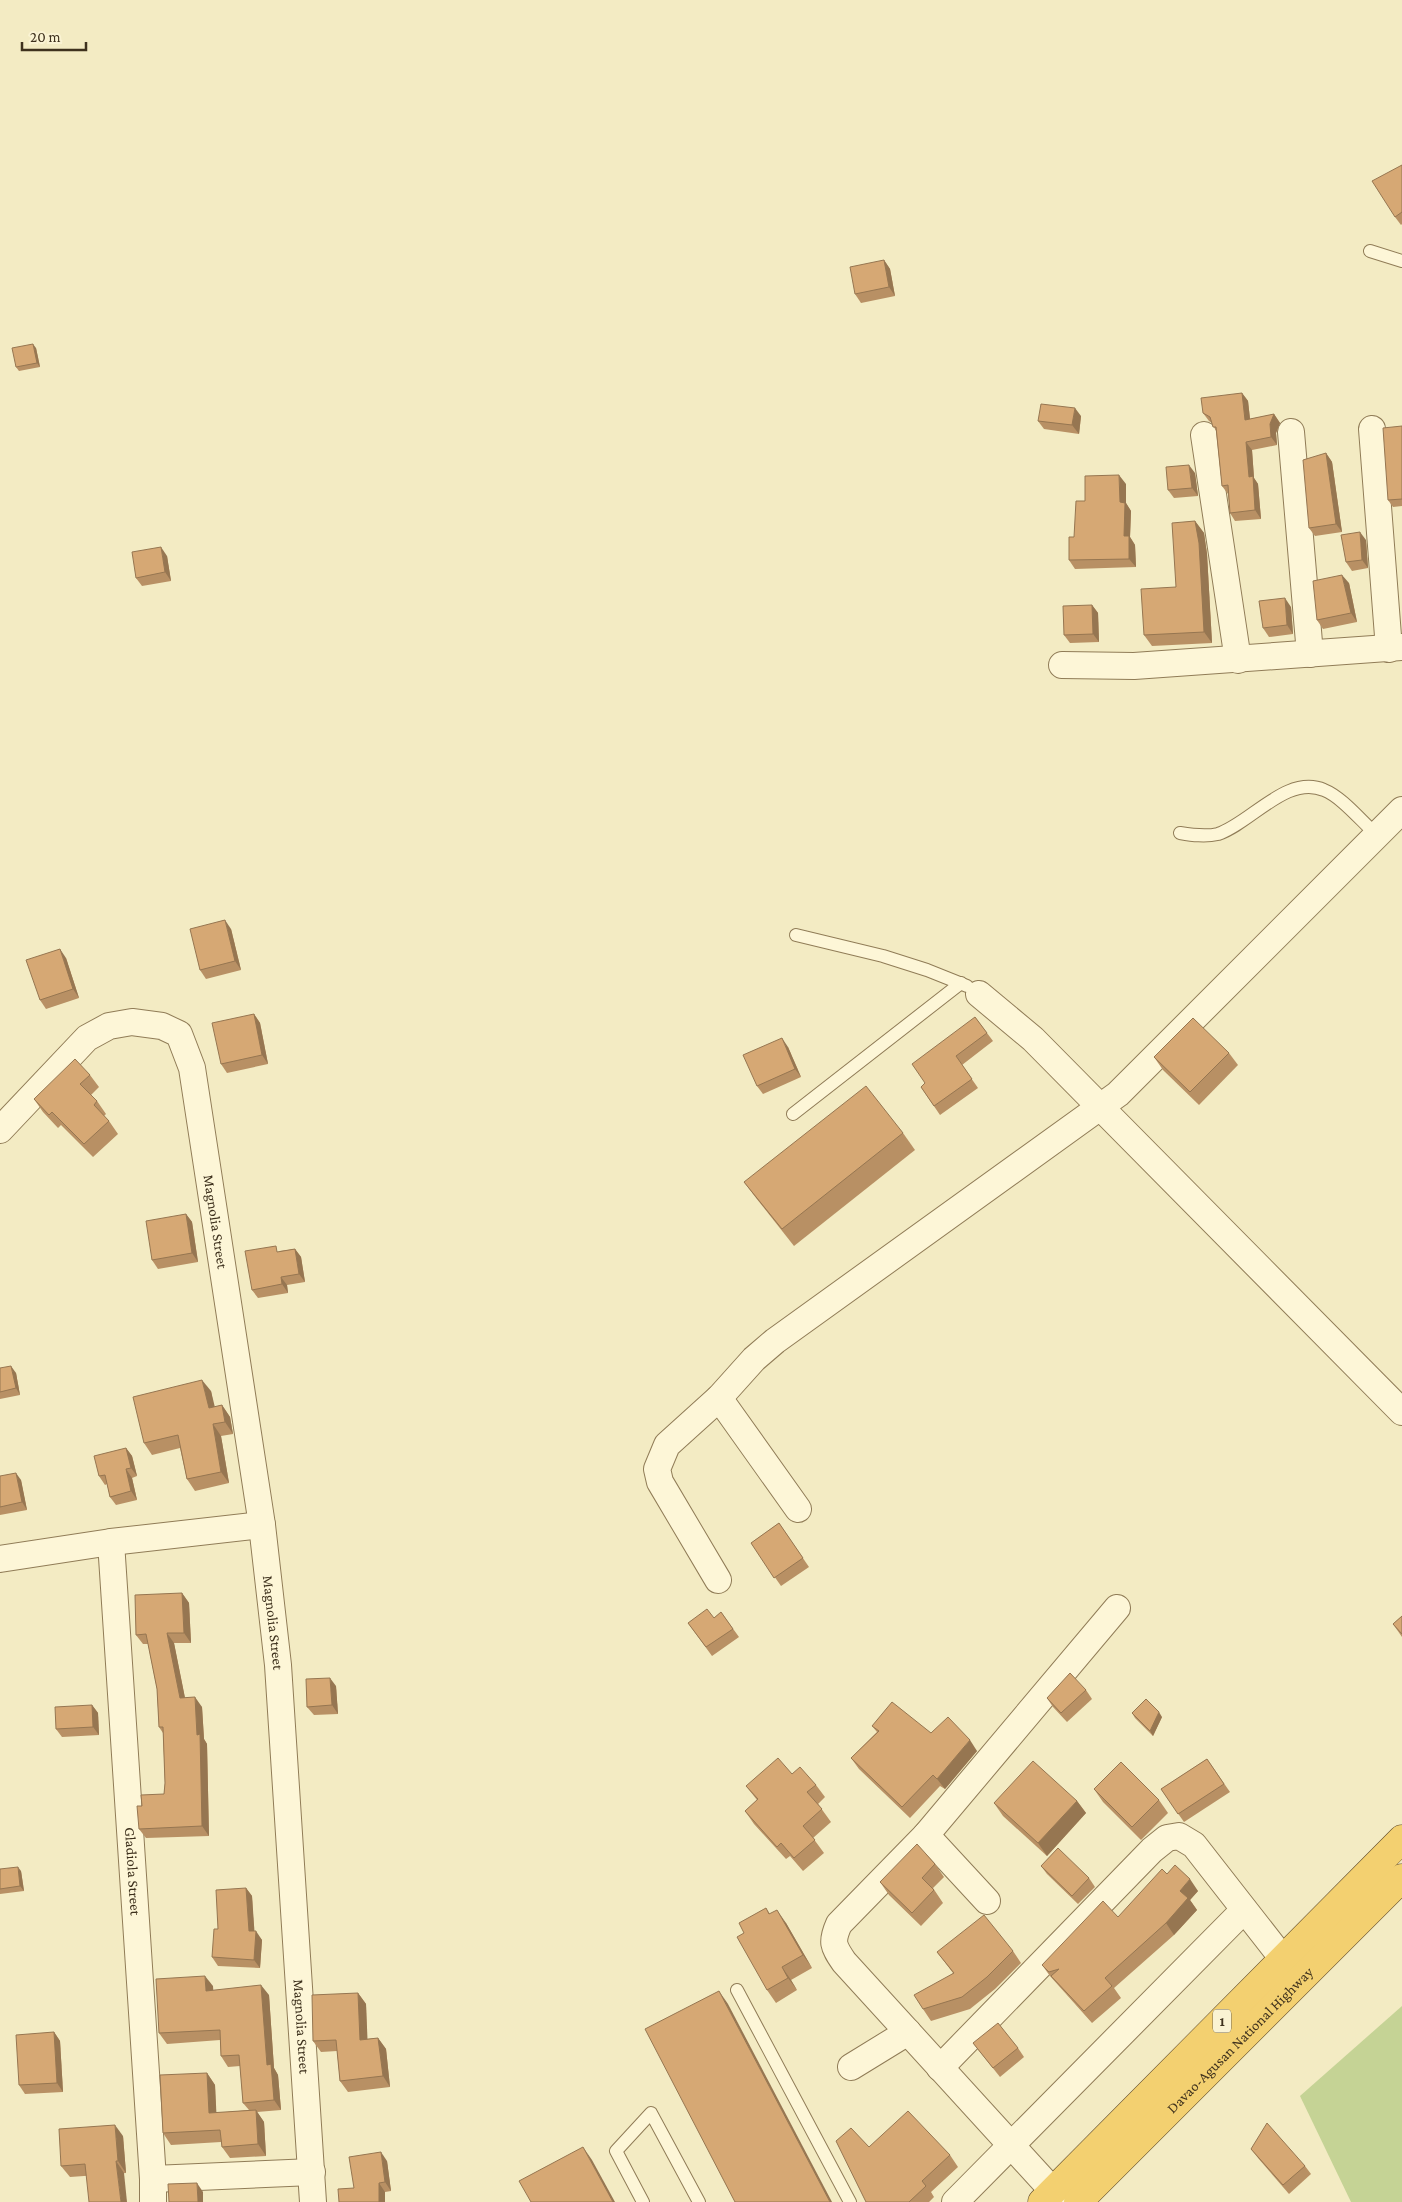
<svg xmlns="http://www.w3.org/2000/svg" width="1402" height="2202" font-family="'Crimson Pro',serif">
<rect width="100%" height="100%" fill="#f3ebc3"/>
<!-- green -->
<polygon fill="#c5d395" points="1402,2006 1402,2202 1351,2202 1300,2096"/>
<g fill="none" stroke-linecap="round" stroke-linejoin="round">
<defs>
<g id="service">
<polyline points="1370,251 1402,261"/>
<path d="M 1180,833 C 1192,835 1205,837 1218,834 C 1251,823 1287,774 1324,790 C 1342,797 1362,822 1377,835"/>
<polyline points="796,935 883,956 927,970 967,986"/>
<polyline points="793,1114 961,983"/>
<polyline points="737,1990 850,2202"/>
<polyline points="643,2202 616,2151 651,2113 699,2202"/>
</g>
<g id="minor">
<polyline points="1372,429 1389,649"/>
<polyline points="1291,432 1310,654"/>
<polyline points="1204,435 1238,660"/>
<polyline points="1062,665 1134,666 1402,647"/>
<polyline points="979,994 1033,1039 1402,1412"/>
<path id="s1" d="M 0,1130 L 87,1038 L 109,1026 L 132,1022 L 162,1026 L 179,1034 L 192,1068 L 262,1525 L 278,1665 L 313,2202"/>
<polyline points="719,1398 798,1509"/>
<path id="s2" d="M 111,1542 L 153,2179 L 153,2202"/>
<polyline points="0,1559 111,1542 262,1525"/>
<polyline points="718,1580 660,1482 657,1469 667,1445 719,1398 754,1359 775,1341 1118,1094 1402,810"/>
<polyline points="926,1835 987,1901"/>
<polyline points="851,2067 908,2032"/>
<polyline points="940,2068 1152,1850 1167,1838 1179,1836 1194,1845 1283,1959"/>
<polyline points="153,2179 312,2172"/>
<polyline points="955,2202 1244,1910"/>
<path d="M 1063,2202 L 844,1962 C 833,1946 831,1942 839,1924 L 926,1835 L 1117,1608"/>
</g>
<g id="trunk">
<polyline points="1042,2202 1402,1839"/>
<path id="s3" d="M 1078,2202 L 1402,1878"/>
</g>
</defs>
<!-- service casing -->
<use href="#service" stroke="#907c57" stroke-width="14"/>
<!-- minor casing -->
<use href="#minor" stroke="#907c57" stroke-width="28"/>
<!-- trunk casing -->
<use href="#trunk" stroke="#5e492b" stroke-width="29"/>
<!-- service -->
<use href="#service" stroke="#fdf6d7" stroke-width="12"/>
<!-- minor -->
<use href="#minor" stroke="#fdf6d7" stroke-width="26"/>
<!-- trunk -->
<use href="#trunk" stroke="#f3d070" stroke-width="28"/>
</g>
<!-- wall -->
<g fill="#b89064">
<polygon points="1402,165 1402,224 1401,225 1395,217"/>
<polygon points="884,260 890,269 895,296 861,303 855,294"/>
<polygon points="36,348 40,367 19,371 16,367"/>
<polygon points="1242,393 1248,401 1250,419 1274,414 1280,423 1276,433 1277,445 1252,450 1254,478 1258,484 1261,519 1235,521 1230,513 1228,494 1222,486 1216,431 1212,423 1209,421 1203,413"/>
<polygon points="1081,416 1079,434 1044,429 1038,421"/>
<polygon points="1402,426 1402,506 1393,507 1388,500"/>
<polygon points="1326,453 1332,462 1342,532 1315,536 1309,528"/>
<polygon points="1195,473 1198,496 1174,498 1168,490"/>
<polygon points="1126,484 1126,503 1131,511 1130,537 1135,545 1136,567 1075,569 1069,560 1074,537 1085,501"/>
<polygon points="1195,521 1204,533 1207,554 1212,643 1152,646 1144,635 1176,587"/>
<polygon points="1366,540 1368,568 1352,571 1346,562"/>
<polygon points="167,556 171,581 142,586 136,578"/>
<polygon points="1349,583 1357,622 1323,629 1317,620"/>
<polygon points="1092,605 1098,613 1099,642 1070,643 1064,635"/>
<polygon points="1291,607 1293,634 1269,637 1263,628"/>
<polygon points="231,929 241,970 206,979 200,970"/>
<polygon points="66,958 79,998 46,1009 40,1000"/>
<polygon points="254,1014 260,1023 268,1064 227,1073 221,1064"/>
<polygon points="975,1017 993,1041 962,1065 978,1088 940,1115 921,1087 925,1083"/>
<polygon points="788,1047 801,1077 763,1094 757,1086"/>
<polygon points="1229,1053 1238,1065 1199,1105 1163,1070 1154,1057"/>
<polygon points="90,1075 99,1087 91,1095 97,1101 106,1114 104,1116 109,1121 118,1134 93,1157 61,1125 58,1128 43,1112 34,1099"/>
<polygon points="903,1133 915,1150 794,1246 756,1198 744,1182"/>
<polygon points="186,1214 192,1222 198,1262 158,1269 152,1260"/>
<polygon points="295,1249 301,1257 305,1282 287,1285 288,1293 258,1298 252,1290 280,1251"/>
<polygon points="0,1368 16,1373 20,1395 0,1399"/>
<polygon points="211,1391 214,1407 222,1405 230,1417 233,1434 221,1436 229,1483 195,1491 187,1479 180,1448 152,1455 144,1443"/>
<polygon points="126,1448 132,1456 137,1476 132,1478 137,1500 116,1505 110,1497 107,1484 105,1485 99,1476"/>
<polygon points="0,1476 21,1480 27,1510 0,1515"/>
<polygon points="779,1523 809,1567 781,1586 751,1543"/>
<polygon points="182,1593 189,1603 191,1643 174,1643 185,1698 202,1707 204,1739 207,1744 209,1836 146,1838 139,1829 142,1806 164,1794 165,1783 163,1733 159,1727 157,1689 148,1644 143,1644 136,1635"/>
<polygon points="721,1612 739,1637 712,1656 688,1623 714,1618"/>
<polygon points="1402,1616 1402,1637 1393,1624"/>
<polygon points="336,1686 338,1714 314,1715 307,1707"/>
<polygon points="1086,1690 1092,1699 1067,1722 1053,1707 1047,1698"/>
<polygon points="92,1705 98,1713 99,1735 62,1737 56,1729"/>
<polygon points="1132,1713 1162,1717 1153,1736 1135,1718"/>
<polygon points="872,1726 931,1733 977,1751 945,1789 940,1786 910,1818 859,1769 851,1758 877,1732"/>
<polygon points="1207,1759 1230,1792 1184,1822 1161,1789"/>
<polygon points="792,1774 816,1785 825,1797 818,1804 831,1822 813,1838 824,1853 803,1871 790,1856 786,1859 754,1824 745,1811 757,1800 746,1786"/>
<polygon points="1094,1789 1159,1800 1168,1813 1141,1840 1103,1802"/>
<polygon points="1077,1801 1086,1813 1047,1856 1003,1816 994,1803"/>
<polygon points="935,1864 944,1877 933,1888 943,1903 921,1926 889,1895 880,1882"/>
<polygon points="1041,1866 1089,1878 1095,1887 1078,1904 1047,1874"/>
<polygon points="0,1869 21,1871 24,1891 0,1894"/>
<polygon points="1167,1874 1198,1891 1190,1900 1197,1910 1174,1935 1114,1988 1121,1998 1092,2023 1050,1976 1042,1965 1118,1917"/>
<polygon points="246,1888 252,1896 254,1931 262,1940 260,1968 218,1966 212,1957 218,1929"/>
<polygon points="766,1908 770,1914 786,1923 812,1968 791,1980 797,1990 776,2003 767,1990 744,1933"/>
<polygon points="1013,1951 1021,1963 995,1989 970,2009 931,2021 923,2009 953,1973 937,1952"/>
<polygon points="213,1986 213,1990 269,1995 274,2068 278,2075 281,2110 257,2112 264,2122 266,2156 230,2158 222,2147 221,2142 171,2145 163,2133 207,2073 215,2085 216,2113 249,2110 243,2103 240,2066 228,2067 221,2056 220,2040 167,2044 159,2033"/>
<polygon points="358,1993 366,2004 367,2039 378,2038 386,2049 390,2087 348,2092 340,2081 337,2051 321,2052 313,2041"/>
<polygon points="54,2032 60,2041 63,2092 25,2094 19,2085"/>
<polygon points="973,2043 1018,2048 1024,2057 1000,2077"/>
<polygon points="123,2136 126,2173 70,2177 61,2166"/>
<polygon points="1251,2149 1305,2166 1311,2174 1289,2194 1258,2158"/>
<polygon points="950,2155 958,2167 931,2192 934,2197 929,2202 866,2202"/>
<polygon points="387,2161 391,2191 385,2192 385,2202 339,2202 354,2188"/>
</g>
<!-- shaded-wall -->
<g fill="#967651">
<polygon points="884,260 890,269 895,296 889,287"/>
<polygon points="33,344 36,348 40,367 37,363"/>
<polygon points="1242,393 1248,401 1251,428 1245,420"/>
<polygon points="1075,408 1081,416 1079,434 1072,425"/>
<polygon points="1274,414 1280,423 1276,433 1277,445 1271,437 1270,424"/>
<polygon points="1246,442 1252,450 1254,478 1258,484 1261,519 1255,510 1249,477"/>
<polygon points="1326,453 1332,462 1342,532 1336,524"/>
<polygon points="1189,465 1195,473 1198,496 1192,488"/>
<polygon points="1119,475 1126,484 1126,503 1131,511 1130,537 1135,545 1136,567 1129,559 1124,536 1120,502"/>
<polygon points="1195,521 1204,533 1207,554 1212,643 1204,632"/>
<polygon points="1360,532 1366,540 1368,568 1362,560"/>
<polygon points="161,547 167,556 171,581 165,572"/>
<polygon points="1342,575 1349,583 1357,622 1351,613"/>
<polygon points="1285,598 1291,607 1293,634 1287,625"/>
<polygon points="1092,605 1098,613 1099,642 1093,634"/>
<polygon points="225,920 231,929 241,970 235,961"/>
<polygon points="60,949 66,958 79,998 73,989"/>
<polygon points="254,1014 260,1023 268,1064 262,1055"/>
<polygon points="782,1038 788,1047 801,1077 795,1069"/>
<polygon points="186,1214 192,1222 198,1262 192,1253"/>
<polygon points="295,1249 301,1257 305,1282 299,1274"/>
<polygon points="281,1277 287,1285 288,1293 282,1284"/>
<polygon points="11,1366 16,1373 20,1395 16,1388"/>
<polygon points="202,1380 211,1391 218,1420 209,1408"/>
<polygon points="222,1405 230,1417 233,1434 225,1422"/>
<polygon points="213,1424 221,1436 229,1483 221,1472"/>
<polygon points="126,1448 132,1456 137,1476 131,1468"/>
<polygon points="126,1469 132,1478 137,1500 131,1491"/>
<polygon points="16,1473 21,1480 27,1510 22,1502"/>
<polygon points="182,1593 189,1603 191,1643 184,1633"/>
<polygon points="167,1633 174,1643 187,1708 180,1698"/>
<polygon points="330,1678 336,1686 338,1714 332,1705"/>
<polygon points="195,1697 202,1707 204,1739 207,1744 209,1836 202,1826"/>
<polygon points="92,1705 98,1713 99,1735 93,1727"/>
<polygon points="1159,1712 1162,1717 1153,1736 1150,1731"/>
<polygon points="970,1740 977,1751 945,1789 937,1779"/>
<polygon points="1077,1801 1086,1813 1047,1856 1038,1843"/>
<polygon points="18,1867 21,1871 24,1891 20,1886"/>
<polygon points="1190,1879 1198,1891 1190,1900 1197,1910 1174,1935 1166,1923 1180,1891"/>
<polygon points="246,1888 252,1896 255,1939 249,1931"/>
<polygon points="777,1910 786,1923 812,1968 803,1955"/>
<polygon points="256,1931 262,1940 260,1968 254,1960"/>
<polygon points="782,1967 791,1980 797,1990 788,1978"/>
<polygon points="205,1976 213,1986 214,2001 206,1991"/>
<polygon points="261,1985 269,1995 274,2068 278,2075 281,2110 274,2100 267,2065"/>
<polygon points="719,1991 728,2004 832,2202 830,2202"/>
<polygon points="358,1993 366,2004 368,2051 360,2040"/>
<polygon points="54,2032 60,2041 63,2092 57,2083"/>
<polygon points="378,2038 386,2049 390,2087 383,2076"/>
<polygon points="207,2073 215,2085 217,2125 209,2113"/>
<polygon points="256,2110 264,2122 266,2156 258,2144"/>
<polygon points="115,2125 123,2136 126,2173 118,2161"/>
<polygon points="583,2147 592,2160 615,2202 613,2202"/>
<polygon points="381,2152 387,2161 391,2191 385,2182"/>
<polygon points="116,2161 124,2173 127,2202 121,2202"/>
<polygon points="197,2183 203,2192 203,2202 198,2202"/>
<polygon points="379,2183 385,2192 385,2202 379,2202"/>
</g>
<!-- building -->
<g fill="#d6a874" stroke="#967651">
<polygon points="1402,165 1402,212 1395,217 1372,181"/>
<polygon points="884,260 889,287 855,294 850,267"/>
<polygon points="33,344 37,363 16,367 12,348"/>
<polygon points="1242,393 1245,420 1274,414 1270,424 1271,437 1246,442 1249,477 1253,476 1255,510 1230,513 1228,485 1222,486 1216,427 1213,427 1210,417 1203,413 1201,398"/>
<polygon points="1041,404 1075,408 1072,425 1038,421"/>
<polygon points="1402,426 1402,499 1388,500 1383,428"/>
<polygon points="1326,453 1336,524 1309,528 1303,460"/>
<polygon points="1189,465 1192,488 1168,490 1166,467"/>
<polygon points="1119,475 1120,502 1125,503 1124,536 1129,536 1129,559 1069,560 1069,537 1074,537 1076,501 1085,501 1085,476"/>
<polygon points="1195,521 1199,543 1204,632 1144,635 1141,589 1176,587 1172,523"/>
<polygon points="1360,532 1362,560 1346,562 1341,535"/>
<polygon points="161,547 165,572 136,578 132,552"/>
<polygon points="1342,575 1351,613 1317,620 1313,581"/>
<polygon points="1285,598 1287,625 1263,628 1259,601"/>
<polygon points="1092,605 1093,634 1064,635 1063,606"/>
<polygon points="225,920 235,961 200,970 190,929"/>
<polygon points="60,949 73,989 40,1000 26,960"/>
<polygon points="254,1014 262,1055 221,1064 212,1023"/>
<polygon points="975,1017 987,1033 956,1056 972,1079 934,1106 921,1087 925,1083 912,1064"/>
<polygon points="1193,1018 1229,1053 1190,1092 1154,1057"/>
<polygon points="782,1038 795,1069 757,1086 743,1055"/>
<polygon points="75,1059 90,1075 80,1084 97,1101 94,1105 109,1121 84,1144 52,1112 49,1115 34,1099"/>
<polygon points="866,1086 903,1133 782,1229 744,1182"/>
<polygon points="186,1214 192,1253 152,1260 146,1221"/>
<polygon points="276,1246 277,1252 295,1249 299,1274 281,1277 282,1284 252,1290 245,1251"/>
<polygon points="11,1366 16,1388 0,1392 0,1368"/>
<polygon points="202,1380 209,1408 222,1405 225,1422 213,1424 221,1472 187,1479 178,1435 144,1443 133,1397"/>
<polygon points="126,1448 131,1468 126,1469 131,1491 110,1497 105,1475 99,1476 94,1456"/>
<polygon points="16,1473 22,1502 0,1507 0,1476"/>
<polygon points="779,1523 803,1558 774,1578 751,1543"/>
<polygon points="182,1593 184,1633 167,1633 180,1698 195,1697 197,1735 200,1734 202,1826 139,1829 137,1806 142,1806 141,1795 164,1794 165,1783 163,1727 159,1727 157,1689 146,1634 136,1635 135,1595"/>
<polygon points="707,1609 714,1618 721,1612 733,1629 706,1647 688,1623"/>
<polygon points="1402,1616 1402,1634 1393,1624"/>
<polygon points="1070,1673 1086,1690 1061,1713 1047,1698"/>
<polygon points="330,1678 332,1705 307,1707 306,1679"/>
<polygon points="1146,1699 1159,1712 1150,1731 1132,1713"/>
<polygon points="892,1702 931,1733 948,1717 970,1740 937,1779 933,1775 902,1807 851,1758 879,1731 872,1726"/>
<polygon points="92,1705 93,1727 56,1729 55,1707"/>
<polygon points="778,1758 792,1774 800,1767 816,1785 807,1792 822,1809 803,1826 815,1840 794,1858 781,1843 777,1847 745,1811 758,1799 746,1786"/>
<polygon points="1207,1759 1224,1784 1178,1814 1161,1789"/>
<polygon points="1033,1761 1077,1801 1038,1843 994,1803"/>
<polygon points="1121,1762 1159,1800 1132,1827 1094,1789"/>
<polygon points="917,1844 935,1864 922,1878 934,1890 912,1913 880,1882"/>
<polygon points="1058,1848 1089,1878 1072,1896 1041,1866"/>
<polygon points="1175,1865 1190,1879 1180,1891 1188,1898 1166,1923 1105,1978 1112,1986 1084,2011 1051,1976 1059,1969 1049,1972 1042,1965 1103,1901 1118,1917 1162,1869 1167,1874"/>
<polygon points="18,1867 20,1886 0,1889 0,1869"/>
<polygon points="246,1888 249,1931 256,1931 254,1960 212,1957 214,1929 218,1929 216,1890"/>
<polygon points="766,1908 769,1914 777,1910 803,1955 782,1967 788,1978 767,1990 737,1937 744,1933 739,1923"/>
<polygon points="984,1915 1013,1951 987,1977 962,1997 923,2009 914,1995 954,1973 937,1952"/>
<polygon points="205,1976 206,1991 261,1985 267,2065 271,2064 274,2100 243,2103 239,2055 221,2056 220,2030 159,2033 156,1979"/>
<polygon points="719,1991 830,2202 735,2202 645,2029"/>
<polygon points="358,1993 360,2040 378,2038 383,2076 340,2081 336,2040 313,2041 312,1995"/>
<polygon points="998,2023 1018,2048 993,2068 973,2043"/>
<polygon points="54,2032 57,2083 19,2085 16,2035"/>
<polygon points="207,2073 209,2113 256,2110 258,2144 222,2147 220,2130 163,2133 160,2075"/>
<polygon points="908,2111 950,2155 922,2181 926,2186 909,2202 866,2202 836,2141 851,2128 869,2147"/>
<polygon points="1267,2123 1305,2166 1283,2185 1251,2149"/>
<polygon points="115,2125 118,2161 116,2161 121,2202 89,2202 85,2164 61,2166 59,2129"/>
<polygon points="583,2147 613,2202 531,2202 519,2181"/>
<polygon points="381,2152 385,2182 379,2183 379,2202 339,2202 338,2189 354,2188 349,2157"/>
<polygon points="197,2183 198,2202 169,2202 168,2184"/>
</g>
<g text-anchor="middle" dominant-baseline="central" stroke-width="5" stroke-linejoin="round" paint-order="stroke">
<!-- shield labels -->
<rect fill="#faf3d3" stroke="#766b54" stroke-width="1" x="1213" y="2009.5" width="18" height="23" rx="4"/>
<g font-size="14" font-weight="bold" fill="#3e311d">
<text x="1222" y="2021">1</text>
</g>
<!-- street labels -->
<g font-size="15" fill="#3e311d" stroke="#faf3d3">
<text stroke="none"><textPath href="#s1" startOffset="416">Magnolia Street</textPath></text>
<text stroke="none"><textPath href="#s1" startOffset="821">Magnolia Street</textPath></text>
<text stroke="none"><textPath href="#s2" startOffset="330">Gladiola Street</textPath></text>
<text stroke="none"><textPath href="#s1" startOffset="1226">Magnolia Street</textPath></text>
<text stroke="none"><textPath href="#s3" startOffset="229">Davao-Agusan National Highway</textPath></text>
</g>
</g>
<!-- scale -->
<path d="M22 42v8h64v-8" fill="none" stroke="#3e311d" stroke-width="2.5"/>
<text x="30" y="42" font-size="15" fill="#3e311d" stroke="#faf3d3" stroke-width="4" paint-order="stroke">20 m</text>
</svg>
